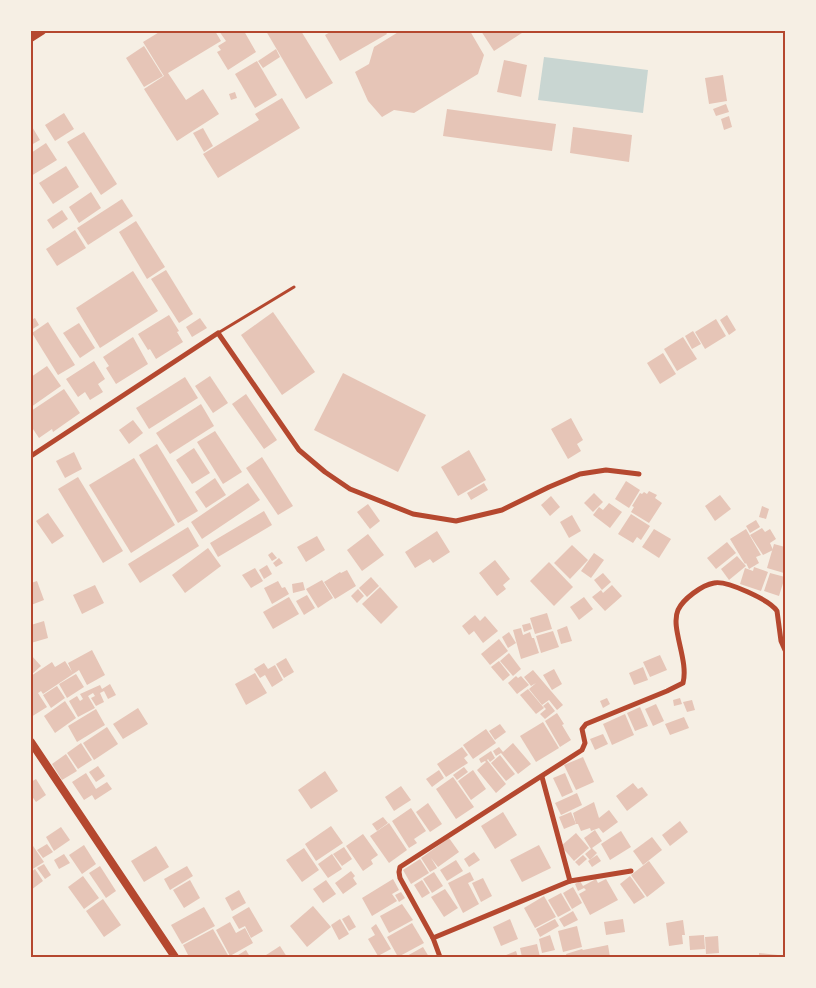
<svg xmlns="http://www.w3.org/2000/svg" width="816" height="988" font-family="Roboto,sans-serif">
<rect width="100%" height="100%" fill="#f6efe4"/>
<!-- water -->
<polygon fill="#c9d6d2" points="544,57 648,70 643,113 538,100"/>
<!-- building -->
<g fill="#e6c5b7">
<polygon points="161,31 215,31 221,41 168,73 186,100 203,89 219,114 177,141 144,89 164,76 143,42"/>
<polygon points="219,31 244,31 256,52 228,70 217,52 221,50 218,46 226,41"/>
<polygon points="266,31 301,31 333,83 306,99"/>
<polygon points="332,31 385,31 387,34 340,61 325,35"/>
<polygon points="400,31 470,31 484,55 478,74 414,113 394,110 382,117 368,101 355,72 369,64 374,47"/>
<polygon points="481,31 525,31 494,51"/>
<polygon points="144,46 163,76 144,87 126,58"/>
<polygon points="276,49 280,57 263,68 258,61"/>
<polygon points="504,60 527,65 521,97 497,92"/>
<polygon points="257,61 277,95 255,108 235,74"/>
<polygon points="723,75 727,101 709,104 705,78"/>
<polygon points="235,92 237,98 231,100 229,94"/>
<polygon points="282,98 300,128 218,178 203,154 259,120 255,114"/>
<polygon points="726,104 729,112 716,116 713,109"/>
<polygon points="447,109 556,124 552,151 443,136"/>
<polygon points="64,113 74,129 55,141 45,125"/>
<polygon points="729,116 732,127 724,130 721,119"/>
<polygon points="31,125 40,140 31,145"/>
<polygon points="573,127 632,135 629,162 570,153"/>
<polygon points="203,128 213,146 204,152 193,133"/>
<polygon points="84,132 117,184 101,195 67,142"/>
<polygon points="46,143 57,160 31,176 31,153"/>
<polygon points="66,166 79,187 53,204 39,183"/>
<polygon points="91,192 101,208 79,223 69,207"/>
<polygon points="122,199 133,216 88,245 77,228"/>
<polygon points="62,210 68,219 53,229 47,220"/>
<polygon points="136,221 165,267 147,279 119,232"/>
<polygon points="75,230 86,248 57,266 46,249"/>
<polygon points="166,270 193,314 179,323 151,279"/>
<polygon points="133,271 158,311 100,348 76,308"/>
<polygon points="273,312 315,372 282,395 241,335"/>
<polygon points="169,315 179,331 177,332 183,342 156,359 150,349 148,350 138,334"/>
<polygon points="727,315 736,330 729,335 720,320"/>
<polygon points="35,318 39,325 31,330 31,320"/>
<polygon points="200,318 207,328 192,337 186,327"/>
<polygon points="716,319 726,336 705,349 695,332"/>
<polygon points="48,322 75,365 58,375 32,333"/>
<polygon points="79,323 95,348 80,358 63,333"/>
<polygon points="693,331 701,344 692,349 685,336"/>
<polygon points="133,337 148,364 116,384 106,368 109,366 103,357"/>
<polygon points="683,337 697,359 677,371 664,349"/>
<polygon points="663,353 676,374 660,384 647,363"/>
<polygon points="94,361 105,379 98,384 103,392 90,400 85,392 78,397 66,379"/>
<polygon points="47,366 61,386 31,407 31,377"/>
<polygon points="343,373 426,415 398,472 314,430"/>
<polygon points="210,376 228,403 213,413 195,386"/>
<polygon points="185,377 198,398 149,429 136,408"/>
<polygon points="64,389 80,413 53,432 52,429 39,438 31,426 31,411"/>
<polygon points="246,394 277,440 264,449 232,404"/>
<polygon points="201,404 214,426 170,454 156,433"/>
<polygon points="571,418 583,440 577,444 581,451 568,459 551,429"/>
<polygon points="133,420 143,433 129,444 119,430"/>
<polygon points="215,431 242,472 223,484 197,442"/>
<polygon points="157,444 198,511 178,523 139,455"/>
<polygon points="194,448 210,473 192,484 176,460"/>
<polygon points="469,450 486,480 458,496 441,467"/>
<polygon points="74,452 82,469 65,478 56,461"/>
<polygon points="262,457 293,506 278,515 246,468"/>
<polygon points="134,458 175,525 131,553 89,485"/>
<polygon points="78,477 123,551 103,563 58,489"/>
<polygon points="215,478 226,495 206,508 195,492"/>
<polygon points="626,481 640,490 629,508 615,499"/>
<polygon points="248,483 260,500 202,539 191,522"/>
<polygon points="484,483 488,490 471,500 467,493"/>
<polygon points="649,491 657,495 655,498 662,503 649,523 631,512 634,507 632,506 640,493 642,494 644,492 647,494"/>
<polygon points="594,493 603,502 593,512 584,503"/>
<polygon points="720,495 731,509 715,521 705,506"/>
<polygon points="551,496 560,507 550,516 541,505"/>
<polygon points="609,503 622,512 610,528 593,515 599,507 603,510"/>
<polygon points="368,504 380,521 370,529 357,512"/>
<polygon points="762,506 769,509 766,519 759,517"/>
<polygon points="264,511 272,525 218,557 210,543"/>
<polygon points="48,513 64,536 52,544 36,521"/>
<polygon points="631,514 650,526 641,540 637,537 633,543 618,534"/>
<polygon points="572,515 581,531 569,538 560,522"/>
<polygon points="756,520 760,527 750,533 746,526"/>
<polygon points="188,527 199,546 140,583 128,564"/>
<polygon points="762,528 765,532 770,529 776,539 770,543 773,550 763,555 750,535"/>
<polygon points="654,529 671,539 659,558 642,547"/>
<polygon points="746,529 761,555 756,557 759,563 749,569 746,563 745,564 730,539"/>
<polygon points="437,531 450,552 433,563 430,559 415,568 405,552"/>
<polygon points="368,534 384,555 362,571 347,550"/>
<polygon points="317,536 325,550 306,562 297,547"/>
<polygon points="727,542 736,553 716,569 707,558"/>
<polygon points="774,544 785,547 784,573 767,568"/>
<polygon points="572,545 588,560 570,579 554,563"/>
<polygon points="208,548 221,566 185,593 172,575"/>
<polygon points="272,552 277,558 272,561 268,555"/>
<polygon points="594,553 604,560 591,578 581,571"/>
<polygon points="737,556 746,566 729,580 721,569"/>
<polygon points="279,558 283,563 276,567 273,563"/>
<polygon points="495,560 510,579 503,585 506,589 497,596 479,573"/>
<polygon points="549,562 573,587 554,606 530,581"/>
<polygon points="267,565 272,574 264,579 259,570"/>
<polygon points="754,567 768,572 761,591 740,584 745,568 753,571"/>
<polygon points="255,568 263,581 251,588 242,575"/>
<polygon points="347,570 356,586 335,599 324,582 340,572 341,573"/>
<polygon points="603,573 611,582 602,590 594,580"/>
<polygon points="770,573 785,577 779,596 764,591"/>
<polygon points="371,577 379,586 367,597 359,588"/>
<polygon points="322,580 333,598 318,608 306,589"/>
<polygon points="37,581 44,600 31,605 31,583"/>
<polygon points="278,581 282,588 285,587 289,594 272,604 264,588"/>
<polygon points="303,582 305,590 293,593 292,584"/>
<polygon points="95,585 104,603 82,614 73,595"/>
<polygon points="612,585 622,596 605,611 592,597 601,590 603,593"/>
<polygon points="380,587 398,607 381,624 362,604"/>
<polygon points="358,589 364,596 357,603 351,596"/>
<polygon points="307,595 315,608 304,615 296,601"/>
<polygon points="289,597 299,614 273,629 263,612"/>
<polygon points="584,597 593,609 579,620 570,607"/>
<polygon points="547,613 552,629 535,634 530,618"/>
<polygon points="475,615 480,621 485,616 498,631 483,643 474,631 469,635 462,626"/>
<polygon points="44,621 48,638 31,643 31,625"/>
<polygon points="530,623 532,629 524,632 522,625"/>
<polygon points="567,626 572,641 561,644 557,630"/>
<polygon points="521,628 523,635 530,632 532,638 534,638 539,653 521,659 513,630"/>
<polygon points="553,631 559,647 541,653 536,636"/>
<polygon points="509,632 516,643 508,648 502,637"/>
<polygon points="499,639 508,651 490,665 481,654"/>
<polygon points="92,650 105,675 87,685 79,670 43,694 41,691 38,693 47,707 31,717 31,698 33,697 31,693 31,676 52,662 55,667 65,661 72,672 68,663"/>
<polygon points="509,653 521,669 513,676 500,661"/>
<polygon points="31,655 41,666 31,675"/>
<polygon points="660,655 667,670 650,677 643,662"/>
<polygon points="286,658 294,672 284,678 276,664"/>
<polygon points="499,661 510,675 503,681 491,667"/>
<polygon points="264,663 268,669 275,665 283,680 272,687 265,675 260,678 254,669"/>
<polygon points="643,667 648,680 634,685 629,673"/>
<polygon points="554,669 562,684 552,690 543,675"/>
<polygon points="533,670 563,705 557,710 549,700 542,705 529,689 536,683 531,686 524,677"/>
<polygon points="255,673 267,693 246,705 235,684"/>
<polygon points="76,674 84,687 67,698 59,684"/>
<polygon points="516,676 518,678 521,676 529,685 517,694 508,683"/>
<polygon points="110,684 116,695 108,699 104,691 100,693 104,702 96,706 91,698 95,696 93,693 88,696 95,708 78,717 69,701 77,696 80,701 83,699 80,694 100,685 102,689"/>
<polygon points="57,686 65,698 51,708 43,695"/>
<polygon points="528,689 544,708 536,714 520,695"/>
<polygon points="607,698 610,704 603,708 600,701"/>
<polygon points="680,698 682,704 674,706 673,700"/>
<polygon points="692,700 695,710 687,712 683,702"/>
<polygon points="65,701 76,718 55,733 44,716"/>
<polygon points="548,702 555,711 545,719 540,714 546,709 543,706"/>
<polygon points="656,704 664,721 653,726 645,709"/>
<polygon points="640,707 648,726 635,731 627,713"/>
<polygon points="138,708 148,724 123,739 113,724"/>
<polygon points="96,709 105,725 77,742 68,726"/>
<polygon points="557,713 564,724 562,725 571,740 560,747 545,721"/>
<polygon points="625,714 634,735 612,745 603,724"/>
<polygon points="684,717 689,728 670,735 665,724"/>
<polygon points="543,722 559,748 536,762 520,736"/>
<polygon points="500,724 506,732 495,740 489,731"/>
<polygon points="107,727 118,744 94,760 83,743"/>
<polygon points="486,729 496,743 473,759 463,745"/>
<polygon points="603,734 608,744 595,750 590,739"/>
<polygon points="81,743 92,760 78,769 67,753"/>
<polygon points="513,743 531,764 518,774 501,753 496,756 493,751 499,747 503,752"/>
<polygon points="462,747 468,755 464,758 468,763 446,777 437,764"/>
<polygon points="491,751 495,758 490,762 488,759 487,760 506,784 496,793 477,770 486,762 485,761 481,763 479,759"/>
<polygon points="66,754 77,771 62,780 52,764"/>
<polygon points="500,755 515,774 506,781 491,763"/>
<polygon points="583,757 594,782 576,790 564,765"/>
<polygon points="98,766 105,776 96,782 89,772"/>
<polygon points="464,767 468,772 457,780 453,775"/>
<polygon points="439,770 444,778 432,787 426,779"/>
<polygon points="473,770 486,789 471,800 458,781"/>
<polygon points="325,771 338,791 311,809 298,790"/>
<polygon points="86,773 96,789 107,782 112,789 95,800 92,795 84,800 72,782"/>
<polygon points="565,773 573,792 562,797 553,778"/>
<polygon points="453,777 474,807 456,819 436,789"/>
<polygon points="36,779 46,795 36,802 31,795 31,782"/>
<polygon points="633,783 638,789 642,787 648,795 627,811 616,796"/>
<polygon points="401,786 411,800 394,811 385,797"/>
<polygon points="577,793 582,805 561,815 555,803"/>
<polygon points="594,802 599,818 609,810 618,822 603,833 599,828 591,831 590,828 581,831 578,824 576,824 573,813"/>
<polygon points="428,803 442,824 430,832 416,812"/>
<polygon points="411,808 426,831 414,839 417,843 409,848 392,821"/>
<polygon points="503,812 517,835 495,849 481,826"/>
<polygon points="571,812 576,824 564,829 559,817"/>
<polygon points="383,817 388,823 377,831 372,824"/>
<polygon points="680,821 688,832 670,846 662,835"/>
<polygon points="389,823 407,850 389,863 370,836"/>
<polygon points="331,826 343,843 316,861 305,844"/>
<polygon points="61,827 70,840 54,851 46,837"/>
<polygon points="595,830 602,841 592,848 597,853 590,860 585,854 591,849 584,838"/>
<polygon points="621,831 631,847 610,860 601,844"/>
<polygon points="576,833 589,848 574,861 561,846"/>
<polygon points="363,834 378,855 371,860 373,864 363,871 346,846"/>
<polygon points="652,837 662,850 643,865 633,851"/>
<polygon points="449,838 459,852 438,867 431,858 437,868 430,872 421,858"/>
<polygon points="31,843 44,862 31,870"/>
<polygon points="47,844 53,852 43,858 37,850"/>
<polygon points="84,845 96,864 82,874 69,855"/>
<polygon points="539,845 551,868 522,882 510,860"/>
<polygon points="156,846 169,867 144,882 131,861"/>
<polygon points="344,847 352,859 342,866 333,854"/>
<polygon points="304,848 319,870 302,882 286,860"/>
<polygon points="474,852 480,860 469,867 464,859"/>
<polygon points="64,854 70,863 59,869 54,860"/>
<polygon points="332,854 342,869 328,878 318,864"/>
<polygon points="583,855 587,859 579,866 575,862"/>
<polygon points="597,855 601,861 592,867 588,861"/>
<polygon points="420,859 429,873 411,884 403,870"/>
<polygon points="456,860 463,871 447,881 440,870"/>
<polygon points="649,861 665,883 647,897 631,875"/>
<polygon points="44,864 51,875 45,879 37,868"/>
<polygon points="100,866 116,891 106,898 89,873"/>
<polygon points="187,866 193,876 170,890 164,879"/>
<polygon points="35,869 43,881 31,890 31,872"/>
<polygon points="351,871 355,876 353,878 357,884 343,894 335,883"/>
<polygon points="434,872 443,886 432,893 423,879"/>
<polygon points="470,872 474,880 468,883 479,904 463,913 448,883"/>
<polygon points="83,876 99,898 84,909 68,887"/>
<polygon points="630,876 645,897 634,904 620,884"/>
<polygon points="483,878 492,896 481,902 472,883"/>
<polygon points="393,879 399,890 392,894 397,901 372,916 362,898"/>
<polygon points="596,879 598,883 606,879 618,900 590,915 579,894 586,890 584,888 578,891 575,884 580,881 583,886"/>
<polygon points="190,880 200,898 184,908 173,890"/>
<polygon points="326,880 336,894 323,903 313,889"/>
<polygon points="422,880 430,893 422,898 414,885"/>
<polygon points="573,887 582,903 572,909 563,893"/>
<polygon points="445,889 458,908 444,917 431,897"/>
<polygon points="239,890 246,903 232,911 225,898"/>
<polygon points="401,892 405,898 399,902 395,895"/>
<polygon points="561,893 571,910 558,917 548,900"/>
<polygon points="544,896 556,917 535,928 524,908"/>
<polygon points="103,899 121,925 104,937 86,911"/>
<polygon points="402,904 413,920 389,933 380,916"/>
<polygon points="313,906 331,927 307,947 290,926"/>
<polygon points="204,907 215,926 182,944 171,925"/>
<polygon points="249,907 263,931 251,938 245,926 239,929 232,917"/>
<polygon points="573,911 578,920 564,927 559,919"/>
<polygon points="349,915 356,927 349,931 342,919"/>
<polygon points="340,919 349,934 339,940 331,925"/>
<polygon points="510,919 518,939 501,946 493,927"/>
<polygon points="555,919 559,926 540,937 536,929"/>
<polygon points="623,919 625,932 606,935 604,922"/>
<polygon points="683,920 685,935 682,935 683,944 669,946 666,923"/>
<polygon points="230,922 236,933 245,928 253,943 230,956 216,930"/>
<polygon points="412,923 424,943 398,957 387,937"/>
<polygon points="376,924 391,949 378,956 368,939 375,935 371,928"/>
<polygon points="577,926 582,947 563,952 558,931"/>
<polygon points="213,929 229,957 189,957 183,945"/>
<polygon points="550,935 555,950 542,953 539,939"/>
<polygon points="704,935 705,949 690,950 689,936"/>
<polygon points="718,936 719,953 706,954 705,937"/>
<polygon points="537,944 540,957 522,957 520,948"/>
<polygon points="608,945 610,957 567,957 566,954 582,949 583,950"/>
<polygon points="280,946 287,957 263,957"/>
<polygon points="423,947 429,957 405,957"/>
<polygon points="246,950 250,957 235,957"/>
<polygon points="516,951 518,957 501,957"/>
<polygon points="759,953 778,955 778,957 759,957"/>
</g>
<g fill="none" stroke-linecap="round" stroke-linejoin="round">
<!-- service -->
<polyline stroke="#b5482f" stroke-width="3" points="218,333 294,287"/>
<!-- minor -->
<g stroke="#b5482f" stroke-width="5">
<polyline points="31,456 218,333 299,450 325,472 350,489 413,514 456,521 502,510 549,487 580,474 606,470 639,474"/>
<polyline points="542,777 570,881"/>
<polyline points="433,938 570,881 631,871"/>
<path d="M 440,957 L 433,938 L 400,878 L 399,872 L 400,867 L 582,750 L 585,743 L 582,729 L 586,724 L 667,691 L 683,683 C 689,660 670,628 678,610 C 683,599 702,585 714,583 C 726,580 770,600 777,611 L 781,641 L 785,650"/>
</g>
<!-- tertiary -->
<g stroke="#b5482f" stroke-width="8">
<polyline points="31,38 42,31"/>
<polyline points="31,742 175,957"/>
</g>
</g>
<!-- border -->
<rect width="816" height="988" fill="none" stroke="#f6efe4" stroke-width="65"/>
<rect x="32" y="32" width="752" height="924" fill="none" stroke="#b5482f" stroke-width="2"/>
</svg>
